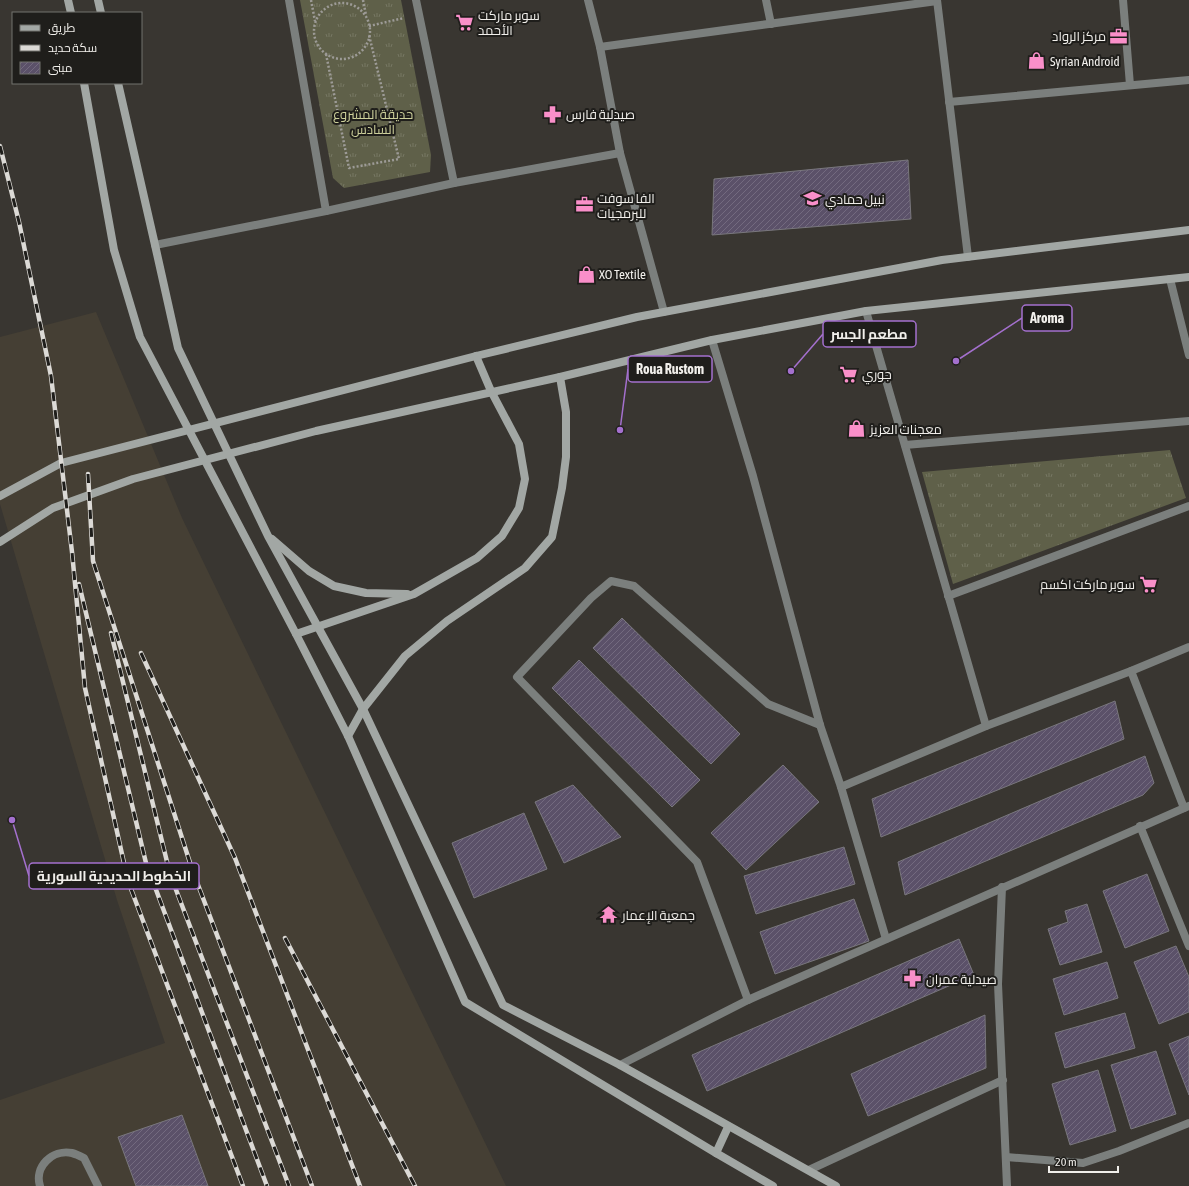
<svg xmlns="http://www.w3.org/2000/svg" width="1189" height="1186" font-family="'Asap Condensed',Cairo,sans-serif">
<defs>
<pattern id="grass-tufts" width="24" height="20" patternUnits="userSpaceOnUse"><rect width="24" height="20" fill="#5f6049"/><path d="M3 7l-1-3M5 7V3M7 7l1-3M15 17l-1-3M17 17v-4M19 17l1-3" fill="none" stroke="#767763"/></pattern>
<pattern id="building-hatch" width="6" height="6" patternUnits="userSpaceOnUse"><rect width="6" height="6" fill="#5b5169"/><path d="M-1 1l2-2M0 6l6-6M5 7l2-2" fill="none" stroke="#736a7f"/></pattern>
</defs>
<rect width="100%" height="100%" fill="#393631"/>
<!-- built -->
<polygon fill="#453f34" points="96,312 182,518 506,1186 0,1186 0,1100 165,1043 117,900 0,504 0,337"/>
<!-- grass -->
<g fill="url(#grass-tufts)">
<polygon points="300,0 401,0 431,155 430,172 344,188 333,178"/>
<polygon points="1170,450 1186,498 953,584 922,472"/>
</g>
<!-- building -->
<g fill="url(#building-hatch)" stroke="#79777d">
<polygon points="908,160 911,219 712,235 714,179"/>
<polygon points="622,618 740,734 711,764 593,648"/>
<polygon points="579,660 700,780 672,807 552,688"/>
<polygon points="1115,701 1124,739 881,837 872,799"/>
<polygon points="1145,756 1154,783 1143,795 905,895 898,862"/>
<polygon points="783,765 819,802 746,870 711,833"/>
<polygon points="573,785 621,837 564,863 535,802"/>
<polygon points="524,813 547,869 474,898 452,843"/>
<polygon points="844,847 855,884 756,914 744,876"/>
<polygon points="1147,874 1169,931 1125,948 1103,891"/>
<polygon points="854,899 869,941 775,974 760,932"/>
<polygon points="1087,904 1102,952 1060,965 1048,929 1068,922 1065,911"/>
<polygon points="959,939 974,975 707,1091 692,1055"/>
<polygon points="1176,946 1189,977 1189,1012 1159,1024 1134,962"/>
<polygon points="1107,962 1118,998 1064,1015 1053,979"/>
<polygon points="1125,1013 1135,1048 1065,1068 1055,1033"/>
<polygon points="985,1015 986,1068 868,1116 851,1074"/>
<polygon points="1189,1036 1189,1095 1169,1044"/>
<polygon points="1156,1051 1176,1114 1131,1129 1111,1065"/>
<polygon points="1098,1070 1116,1131 1070,1145 1052,1084"/>
<polygon points="182,1115 208,1186 136,1186 118,1137"/>
</g>
<g fill="none" stroke-linecap="round" stroke-linejoin="round">
<!-- path -->
<g stroke="#9d9b97" stroke-width="2.5" stroke-dasharray="2 2" stroke-linecap="butt">
<polyline points="311,0 315,21"/>
<polyline points="363,0 366,15"/>
<circle cx="342" cy="31" r="28"/>
<polyline points="369,26 404,18"/>
<polyline points="326,54 349,168 399,159 369,35"/>
</g>
<!-- service -->
<polyline stroke="#7b7f7d" stroke-width="8" points="289,0 326,211"/>
<!-- minor -->
<g stroke="#7b7f7d" stroke-width="8">
<polyline points="416,0 454,183"/>
<polyline points="588,0 600,47 620,153 664,312"/>
<polyline points="766,0 771,24"/>
<polyline points="937,0 968,257"/>
<polyline points="1123,0 1130,85"/>
<polyline points="600,47 937,1"/>
<polyline points="949,102 1189,80"/>
<polyline points="155,245 326,211 454,183 620,153"/>
<polyline points="1170,279 1189,355"/>
<polyline points="866,311 986,726"/>
<polyline points="712,340 753,476 820,725 841,787 886,939"/>
<polyline points="905,445 1189,421"/>
<polyline points="948,596 1189,506"/>
<polyline points="1131,671 1184,808"/>
<polyline points="841,787 986,726 1131,671 1189,647"/>
<polyline points="1140,826 1189,946"/>
<polyline points="1002,887 998,984 1007,1186"/>
<polyline points="748,1000 697,862 517,677 591,598 611,581 634,586 768,704 820,725"/>
<polyline points="620,1065 748,1000 1189,806"/>
<polyline points="1006,1157 1083,1163 1119,1151 1189,1123"/>
<polyline points="809,1170 1003,1080"/>
<path d="M 40,1186 C 34,1167 52,1149 72,1153 C 76,1154 80,1156 84,1158 L 98,1186"/>
</g>
<!-- secondary -->
<g stroke="#a2a7a4" stroke-width="8">
<polyline points="68,0 71,13"/>
<polyline points="98,0 101,13"/>
<polyline points="84,83 114,250 140,337 296,634 348,736 465,1002 716,1153 773,1186"/>
<polyline points="118,83 155,245 178,348 268,536 363,709 503,1005 620,1065 836,1186"/>
<polyline points="0,496 61,463 476,356 637,317 942,260 1189,230"/>
<polyline points="272,539 309,571 334,586 366,593 407,594"/>
<polyline points="0,542 53,508 133,479 316,431 560,377 712,340 866,311 1189,277"/>
<polyline points="296,634 414,594 477,558 502,536 519,508 525,479 519,444 491,391 476,356"/>
<polyline points="348,736 363,709 405,656 447,621 525,568 552,537 562,488 566,457 566,412 560,377"/>
<polyline points="716,1153 728,1127"/>
</g>
<defs>
<g id="rail">
<polyline points="0,146 19,222 51,376 72,552 85,688 128,881 243,1186"/>
<polyline points="88,474 93,561 192,869 312,1186"/>
<polyline points="79,584 146,863 267,1186"/>
<polyline points="111,633 170,874 289,1186"/>
<polyline points="141,653 235,858 360,1186"/>
<polyline points="285,938 415,1186"/>
</g>
</defs>
<!-- rail casing -->
<use href="#rail" stroke="#dcdad6" stroke-width="4.5"/>
<!-- rail -->
<use href="#rail" stroke="#1f1e1b" stroke-width="3" stroke-dasharray="9" stroke-linecap="butt"/>
</g>
<!-- icons -->
<defs>
<symbol id="supermarket-bare" viewBox="-9 -9 18 18"><path d="M-6-5.5h2.5l.6 2H6L4.5 2H-2.5L-4.4-4H-6ZM-1.5 3.2a1.3 1.3 0 1 0 .1 0ZM3 3.2a1.3 1.3 0 1 0 .1 0Z" fill="#f98fc9" stroke="#1f1e1b" stroke-width="2.5" paint-order="stroke"/></symbol>
<symbol id="office-bare" viewBox="-9 -9 18 18"><path d="M-6-3h4V-5.5h4V-3h4V5H-6ZM-1-4.5V-3h2v-1.5ZM-6 0V1H6V0Z" fill="#f98fc9" stroke="#1f1e1b" stroke-width="2.5" paint-order="stroke"/></symbol>
<symbol id="shop-bare" viewBox="-9 -9 18 18"><path d="M-5-2.5h2.3a2.7 3.5 0 0 1 5.4 0H5L5.5 6h-11ZM-1.5-2.5h3a1.5 2.3 0 0 0-3 0Z" fill="#f98fc9" stroke="#1f1e1b" stroke-width="2.5" paint-order="stroke"/></symbol>
<symbol id="pharmacy-bare" viewBox="-9 -9 18 18"><path d="M-2-6h4v4h4v4h-4v4h-4v-4h-4v-4h4Z" fill="#f98fc9" stroke="#1f1e1b" stroke-width="2.5" paint-order="stroke"/></symbol>
<symbol id="school-bare" viewBox="-9 -9 18 18"><path d="M0-5L7-2L0 1L-7-2ZM-4 1L0 2.5L4 1V4Q0 6-4 4Z" fill="#f98fc9" stroke="#1f1e1b" stroke-width="2.5" paint-order="stroke"/></symbol>
<symbol id="temple-bare" viewBox="-9 -9 18 18"><path d="M0-6L5-2H3V0L6.5 2.5H4V6H1.5V3h-3V6H-4V2.5H-6.5L-3 0V-2H-5Z" fill="#f98fc9" stroke="#1f1e1b" stroke-width="2.5" paint-order="stroke"/></symbol>
</defs>
<g fill-rule="evenodd">
<use href="#supermarket-bare" x="452" y="10" width="25" height="25"/>
<use href="#office-bare" x="1106" y="24" width="25" height="25"/>
<use href="#shop-bare" x="1024" y="48" width="25" height="25"/>
<use href="#pharmacy-bare" x="540" y="102" width="25" height="25"/>
<use href="#school-bare" x="800" y="186" width="25" height="25"/>
<use href="#office-bare" x="572" y="192" width="25" height="25"/>
<use href="#shop-bare" x="574" y="262" width="25" height="25"/>
<use href="#supermarket-bare" x="836" y="362" width="25" height="25"/>
<use href="#shop-bare" x="844" y="416" width="25" height="25"/>
<use href="#supermarket-bare" x="1136" y="572" width="25" height="25"/>
<use href="#temple-bare" x="596" y="902" width="25" height="25"/>
<use href="#pharmacy-bare" x="900" y="966" width="25" height="25"/>
</g>
<g text-anchor="middle" dominant-baseline="central" stroke-width="4" stroke-linejoin="round" paint-order="stroke">
<!-- poi labels -->
<g font-size="13" fill="#f1efeb" stroke="#1f1e1b" text-anchor="start">
<text x="478" y="15">سوبر ماركت<tspan x="478" dy="15">الأحمد</tspan></text>
<text x="1106" y="36" text-anchor="end">مركز الرواد</text>
<text x="1050" y="61">Syrian Android</text>
<text x="566" y="114">صيدلية فارس</text>
<text x="597" y="198">الفا سوفت<tspan x="597" dy="15">للبرمجيات</tspan></text>
<text x="825" y="199">نبيل حمادي</text>
<text x="599" y="274">XO Textile</text>
<text x="862" y="374">جوري</text>
<text x="870" y="429">معجنات العزيز</text>
<text x="1135" y="584" text-anchor="end">سوبر ماركت اكسم</text>
<text x="622" y="915">جمعية الإعمار</text>
<text x="926" y="979">صيدلية عمران</text>
</g>
<!-- park labels -->
<g font-size="13" fill="#cdd09b" stroke="#1f1e1b">
<text x="373" y="114">حديقة المشروع<tspan x="373" dy="15">السادس</tspan></text>
</g>
</g>
<!-- callouts -->
<path fill="none" stroke="#a470ce" stroke-width="1.5" d="M956 361L1022 318M791 371L823 334M620 430L628 369M12 820L29 876"/>
<g fill="#a470ce" stroke="#1f1e1b" stroke-width="1.5">
<circle cx="956" cy="361" r="4"/>
<circle cx="791" cy="371" r="4"/>
<circle cx="620" cy="430" r="4"/>
<circle cx="12" cy="820" r="4"/>
</g>
<g fill="#1f1e1b" stroke="#a470ce" stroke-width="1.5">
<rect x="1022" y="305" width="50" height="26" rx="4"/>
<rect x="823" y="321" width="93" height="26" rx="4"/>
<rect x="628" y="356" width="84" height="26" rx="4"/>
<rect x="29" y="863" width="170" height="26" rx="4"/>
</g>
<g font-size="14" text-anchor="middle" font-weight="bold" fill="#f1efeb">
<text x="1047" y="323">Aroma</text>
<text x="869" y="339">مطعم الجسر</text>
<text x="670" y="374">Roua Rustom</text>
<text x="114" y="881">الخطوط الحديدية السورية</text>
</g>
<!-- legend -->
<rect x="12" y="12" width="130" height="72" fill="#1f1e1b" stroke="#73726e"/>
<rect x="20" y="25" width="20" height="6" fill="#a2a7a4" stroke="#73726e"/>
<text x="48" y="32" font-size="12" fill="#f1efeb">طريق</text>
<rect x="20" y="45" width="20" height="6" fill="#dcdad6" stroke="#73726e"/>
<text x="48" y="52" font-size="12" fill="#f1efeb">سكة حديد</text>
<rect x="20" y="62" width="20" height="12" fill="url(#building-hatch)" stroke="#73726e"/>
<text x="48" y="72" font-size="12" fill="#f1efeb">مبنى</text>
<!-- scale -->
<path d="M1049 1166v6h69v-6" fill="none" stroke="#f1efeb" stroke-width="2"/>
<text x="1055" y="1166" font-size="12" fill="#f1efeb" stroke="#1f1e1b" stroke-width="3" paint-order="stroke">20 m</text>
</svg>
